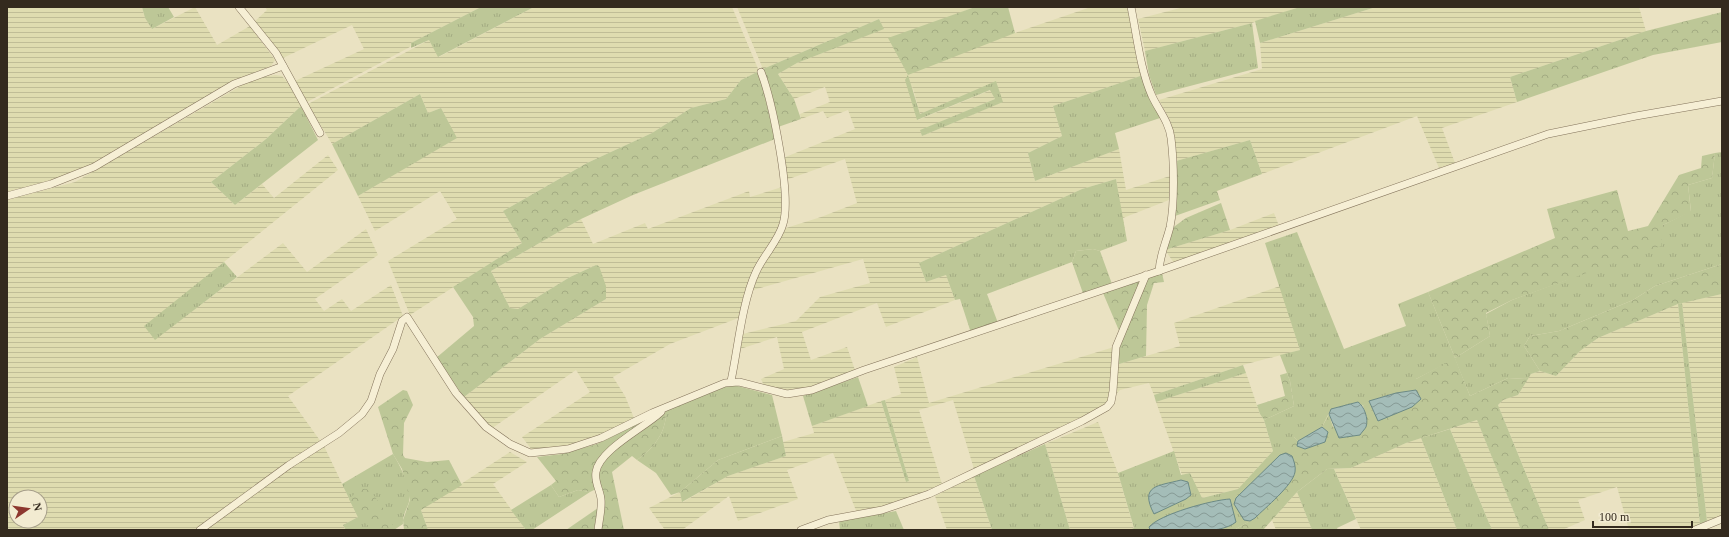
<svg xmlns="http://www.w3.org/2000/svg" width="1729" height="537" font-family="Georgia,serif">
<defs>
<pattern id="farmland-rules" width="6" height="5" patternUnits="userSpaceOnUse"><rect width="6" height="5" fill="#dfdcb0"/><path d="M0 2.5h6" fill="none" stroke="#c0bd97"/></pattern>
<pattern id="grass-tufts" width="24" height="20" patternUnits="userSpaceOnUse"><rect width="24" height="20" fill="#bdc797"/><path d="M3 7l-1-3M5 7V3M7 7l1-3M15 17l-1-3M17 17v-4M19 17l1-3" fill="none" stroke="#a3ab82"/></pattern>
<pattern id="forest-crowns" width="20" height="18" patternUnits="userSpaceOnUse"><rect width="20" height="18" fill="#bdc797"/><path d="M2 6a3 3 0 1 1 6 0M12 15a3 3 0 1 1 6 0" fill="none" stroke="#a3ab82"/></pattern>
<pattern id="water-waves" width="16" height="10" patternUnits="userSpaceOnUse"><rect width="16" height="10" fill="#a4bdb8"/><path d="M0 5q4-4 8 0t8 0" fill="none" stroke="#869a95"/></pattern>
</defs>
<rect width="100%" height="100%" fill="#eae2c2"/>
<!-- farmland -->
<g fill="url(#farmland-rules)" fill-rule="evenodd">
<polygon points="7,7 142,7 145,18 152,29 195,7 217,45 250,26 275,60 271,66 233,81 99,162 71,175 7,192"/>
<polygon points="265,7 481,7 411,43 410,47 307,102 295,81 364,49 352,25 283,58 267,36 254,22 267,10"/>
<polygon points="534,7 732,7 759,71 741,80 726,99 691,108 652,133 587,163 503,211 522,243 410,315 388,261 457,219 440,191 375,231 358,196 456,138 441,108 428,113 420,94 332,144 308,104 429,40 439,57"/>
<path d="M 737,7 L 975,7 L 941,20 L 1003,37 L 1091,7 L 1128,7 L 1143,75 L 1053,106 L 1062,136 L 1028,153 L 1035,181 L 1119,149 L 1126,190 L 1170,176 L 1169,200 L 1123,218 L 1125,231 L 1093,242 L 1120,204 L 1116,179 L 1082,189 L 919,263 L 926,282 L 946,275 L 955,300 L 886,327 L 877,303 L 802,332 L 811,360 L 847,347 L 855,370 L 807,389 L 789,391 L 764,386 L 761,379 L 784,369 L 777,337 L 740,349 L 743,334 L 796,321 L 820,297 L 870,283 L 863,259 L 753,290 L 759,271 L 786,228 L 821,217 L 857,203 L 845,159 L 786,180 L 783,158 L 855,129 L 848,110 L 827,118 L 823,111 L 801,119 L 800,114 L 830,102 L 825,87 L 794,99 L 778,74 L 797,63 L 883,29 L 879,19 L 763,69 ZM 996,82 L 1002,102 L 922,136 L 921,130 L 995,99 L 991,90 L 918,120 L 912,85 L 920,114 Z"/>
<polygon points="1184,7 1300,7 1252,23 1145,51 1138,19"/>
<polygon points="1376,7 1639,7 1646,31 1510,77 1517,102 1442,128 1455,163 1439,168 1417,116 1262,174 1250,140 1176,161 1174,136 1170,120 1159,100 1262,69 1260,43"/>
<path d="M 275,75 L 282,76 L 288,83 L 301,106 L 266,139 L 211,182 L 235,205 L 262,184 L 274,198 L 328,155 L 338,170 L 214,270 L 155,339 L 283,243 L 307,272 L 366,229 L 378,255 L 315,299 L 324,311 L 342,299 L 351,311 L 391,285 L 403,316 L 288,396 L 324,446 L 358,517 L 343,525 L 346,530 L 7,530 L 7,200 L 75,182 L 246,83 L 256,78 ZM 16,497 L 40,497 L 40,521 L 16,521 Z"/>
<polygon points="782,187 781,223 772,241 741,317 670,344 613,377 625,396 634,418 600,436 573,445 532,450 522,437 590,392 576,370 491,429 464,397 540,339 606,299 596,265 570,277 518,309 510,308 491,271 581,219 593,244 645,223 648,229 749,191 750,197"/>
<polygon points="1274,213 1279,226 1174,263 1165,250 1230,230"/>
<polygon points="1280,286 1300,350 1243,365 1154,395 1149,383 1120,390 1114,396 1116,365 1180,346 1174,323"/>
<polygon points="1722,294 1722,516 1707,521 1682,303"/>
<polygon points="1678,304 1700,524 1687,530 1629,530 1617,487 1578,500 1585,520 1562,530 1549,530 1498,405 1503,400 1518,395 1531,374 1540,371 1556,376 1580,351 1598,338"/>
<polygon points="1114,347 1110,395 1108,402 1095,414 974,469 953,400 919,410 942,484 894,504 857,513 833,453 787,470 798,499 738,521 729,496 682,530 665,530 649,508 680,492 683,502 728,476 786,456 783,442 814,433 812,426 881,401 906,482 909,481 885,400 901,394 894,367 917,357 929,403"/>
<polygon points="1246,373 1260,414 1264,420 1273,451 1238,489 1201,498 1190,473 1182,475 1156,402"/>
<polygon points="1477,420 1521,530 1492,530 1450,429"/>
<polygon points="1098,422 1118,473 1134,529 1130,530 1070,530 1045,444"/>
<polygon points="1421,438 1457,530 1361,530 1334,469 1351,468 1406,443"/>
<polygon points="510,452 527,462 493,484 526,530 428,530 421,510"/>
<polygon points="974,476 992,530 947,530 935,496"/>
<polygon points="1297,492 1312,530 1276,530 1272,520"/>
</g>
<!-- grass -->
<g fill="url(#grass-tufts)">
<polygon points="142,7 168,7 174,17 152,29 145,18"/>
<polygon points="481,7 534,7 438,57 429,40 411,48 411,43"/>
<polygon points="1300,7 1376,7 1260,43 1255,21"/>
<polygon points="1252,23 1258,68 1156,95 1149,75 1145,51"/>
<polygon points="908,75 920,114 996,81 1003,102 922,136 920,130 995,99 990,90 917,120 905,80"/>
<polygon points="1143,75 1160,118 1115,133 1119,149 1035,181 1028,153 1062,136 1053,106"/>
<polygon points="420,94 428,113 441,108 457,138 358,196 332,144"/>
<polygon points="301,106 318,140 235,205 211,182 266,139"/>
<path d="M 1722,152 L 1722,264 L 1655,286 L 1633,300 L 1559,331 L 1530,336 L 1524,346 L 1540,371 L 1531,374 L 1528,379 L 1508,378 L 1470,396 L 1455,359 L 1416,379 L 1416,390 C 1399,393 1378,395 1363,406 L 1358,402 L 1331,409 L 1322,427 L 1298,441 L 1294,437 L 1275,501 L 1250,521 L 1234,530 L 1130,530 L 1134,528 L 1118,473 L 1174,451 L 1181,475 L 1190,473 L 1202,498 L 1238,489 L 1273,451 L 1264,420 L 1294,406 L 1290,381 L 1280,355 L 1300,350 L 1265,243 L 1297,232 L 1344,349 L 1406,326 L 1398,304 L 1428,292 L 1455,358 L 1490,336 L 1486,314 L 1512,300 L 1566,280 L 1663,225 L 1691,211 L 1688,185 L 1712,178 L 1715,153 Z"/>
<polygon points="1116,179 1127,241 1100,251 1093,249 1076,251 1072,262 987,294 998,323 971,333 960,299 955,300 946,275 926,282 919,263 1082,189"/>
<polygon points="224,262 237,277 155,340 144,326"/>
<polygon points="1682,303 1707,521 1700,524 1678,304"/>
<polygon points="1243,365 1246,373 1156,402 1154,395"/>
<polygon points="858,377 868,406 812,426 803,396"/>
<path d="M 730,384 L 772,395 L 782,436 L 718,460 L 680,492 L 671,495 L 656,473 L 637,460 C 654,448 667,432 666,410 Z"/>
<polygon points="885,400 909,481 906,482 881,401"/>
<polygon points="1450,429 1492,530 1457,530 1421,438"/>
<polygon points="1045,444 1070,530 992,530 974,476"/>
<path d="M 393,454 C 400,465 412,489 409,502 C 407,509 402,516 403,524 L 394,530 L 346,530 L 343,525 L 358,517 L 342,484 Z"/>
<polygon points="1327,469 1334,469 1356,519 1337,528 1338,530 1312,530 1297,492"/>
<polygon points="551,485 559,497 578,490 590,492 532,530 526,530 511,510"/>
<polygon points="896,511 904,530 840,530 839,521"/>
</g>
<!-- forest -->
<g fill="url(#forest-crowns)">
<polygon points="975,7 1008,7 1015,33 908,75 888,38"/>
<polygon points="1722,12 1722,42 1653,55 1517,102 1510,77 1646,31"/>
<polygon points="879,19 884,29 797,63 778,74 794,99 801,119 778,127 768,81 763,69"/>
<polygon points="759,71 775,139 633,195 581,219 491,271 510,308 518,309 570,277 596,265 599,266 606,286 606,299 540,339 464,397 436,358 474,326 473,317 453,287 522,243 503,211 587,163 652,133 691,108 726,99 741,80"/>
<polygon points="1250,140 1262,174 1217,191 1220,200 1175,216 1176,161"/>
<polygon points="1715,153 1712,178 1688,185 1691,212 1663,225 1661,246 1512,300 1486,313 1490,336 1455,358 1470,396 1508,378 1528,379 1518,395 1503,400 1498,405 1549,530 1521,530 1477,420 1406,443 1351,468 1327,469 1297,492 1263,530 1234,530 1255,518 1273,500 1286,453 1280,455 1281,441 1294,437 1298,441 1298,446 1328,432 1322,427 1329,414 1333,427 1367,419 1363,406 1369,401 1374,413 1420,399 1416,390 1416,379 1455,358 1428,292 1555,238 1547,209 1617,190 1628,231 1648,226 1679,175 1701,168 1702,156"/>
<polygon points="1221,203 1230,230 1165,250 1171,229 1186,218"/>
<polygon points="1093,249 1100,251 1112,284 1142,280 1120,333 1103,293 1085,299 1072,262 1076,251"/>
<polygon points="1722,264 1722,294 1678,304 1598,338 1580,351 1556,376 1540,371 1524,346 1530,336 1559,331 1633,300 1655,286"/>
<polygon points="1162,273 1164,282 1154,283 1147,305 1146,356 1116,365 1118,347 1148,277"/>
<polygon points="1287,373 1290,381 1294,406 1264,420 1260,414 1257,405 1285,396 1280,375"/>
<polygon points="403,390 407,391 413,405 404,423 403,455 405,458 427,462 449,460 462,485 421,510 428,530 404,530 403,520 410,500 402,469 393,454 378,407"/>
<path d="M 666,410 C 667,432 654,448 637,460 L 632,456 L 612,472 L 624,530 L 600,530 L 601,518 L 596,489 L 590,492 L 578,490 L 559,497 L 551,485 L 556,481 L 537,457 L 562,454 L 597,444 Z"/>
<polygon points="782,436 786,456 728,476 682,502 680,492 718,460"/>
<polygon points="361,488 370,490 390,518 394,530 373,530 358,517 349,499"/>
<polygon points="598,508 594,530 566,530"/>
</g>
<!-- water -->
<g fill="url(#water-waves)" stroke="#6c8a85">
<polygon points="1416,390 1421,399 1412,407 1378,421 1369,401 1396,393"/>
<path d="M 1358,402 C 1364,406 1369,419 1366,427 C 1365,429 1361,433 1360,435 L 1339,438 L 1329,414 L 1331,409 Z"/>
<polygon points="1322,427 1328,432 1325,442 1305,449 1297,446 1298,441"/>
<path d="M 1286,453 L 1292,456 C 1294,461 1296,467 1295,472 C 1293,485 1265,508 1255,518 L 1250,521 L 1244,520 L 1234,504 L 1236,498 L 1280,455 Z"/>
<path d="M 1181,480 L 1188,482 L 1191,495 L 1186,499 L 1154,514 C 1139,485 1158,486 1181,480 Z"/>
<path d="M 1230,499 L 1236,522 C 1219,536 1173,530 1150,530 L 1149,527 C 1160,514 1212,500 1230,499 Z"/>
</g>
<g fill="none" stroke-linecap="round" stroke-linejoin="round">
<defs>
<g id="minor">
<polyline points="239,7 276,53 320,133"/>
<path d="M 1131,7 C 1137,36 1140,69 1152,96 C 1159,111 1169,122 1171,138 C 1174,162 1175,203 1170,227 C 1166,243 1160,254 1159,271"/>
<polyline points="7,196 51,184 94,167 234,84 283,66"/>
<path d="M 731,381 C 738,348 742,302 756,272 C 763,256 779,240 783,224 C 792,195 772,101 761,72"/>
<polyline points="200,530 289,465 339,433 362,414 371,401 380,374 393,349 402,321 407,317 456,393 486,427 510,444 530,453 568,449 601,438 652,413 725,383 739,382 787,394 812,390 864,370 1159,271 1548,134 1636,116 1722,101"/>
<path d="M 598,530 C 599,520 602,510 601,499 C 600,490 594,481 596,472 C 599,450 644,428 661,412"/>
<polyline points="801,530 828,520 882,510 929,494 1082,421 1107,407 1111,402 1113,391 1116,347 1146,275"/>
<polyline points="1695,530 1722,519"/>
</g>
</defs>
<!-- minor casing -->
<use href="#minor" stroke="#83735b" stroke-width="8"/>
<!-- minor -->
<use href="#minor" stroke="#f6efd5" stroke-width="7"/>
</g>
<!-- border -->
<rect width="1729" height="537" fill="none" stroke="#342a1e" stroke-width="16"/>
<!-- north arrow -->
<g transform="translate(28 509) rotate(77)"><circle r="19" fill="#f2ebd1" stroke="#a69e89"/>
<path d="M0-3L7 15L0 10L-7 15Z" fill="#8d372f"/>
<text y="-6" font-size="11" font-weight="bold" text-anchor="middle" fill="#342a1e">N</text>
</g>
<!-- scale -->
<path d="M1593 521v6h99v-6" fill="none" stroke="#342a1e" stroke-width="2"/>
<text x="1599" y="521" font-size="12" fill="#342a1e" stroke="#f2ebd1" stroke-width="3" paint-order="stroke">100 m</text>
</svg>
